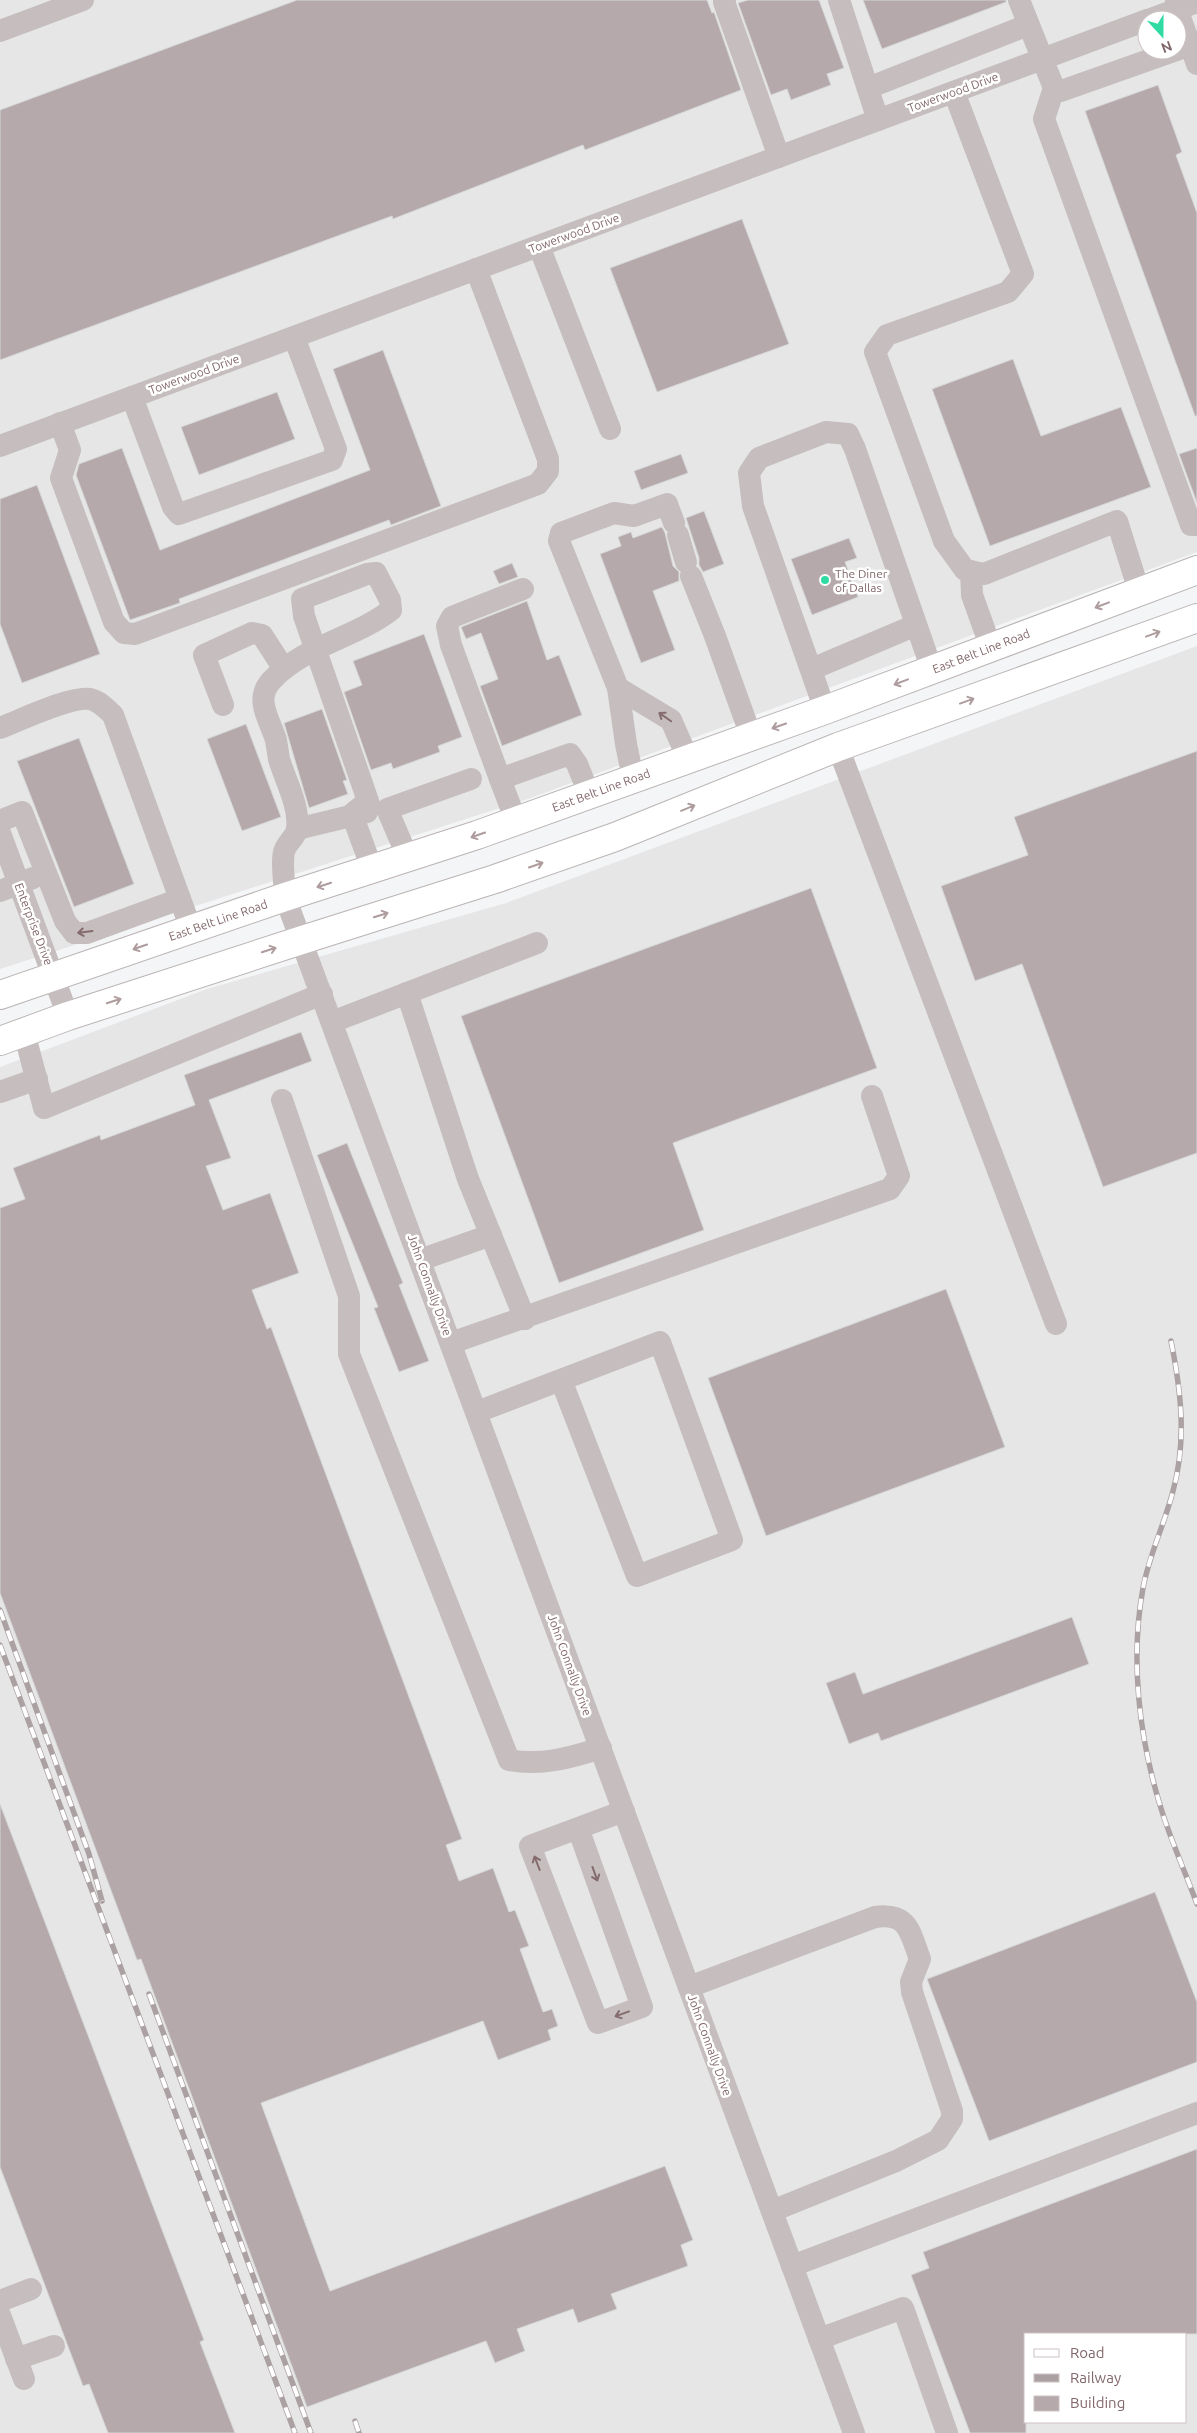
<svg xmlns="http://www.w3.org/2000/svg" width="1197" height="2433" font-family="Ubuntu,sans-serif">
<rect width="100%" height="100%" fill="#f3f5f6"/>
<!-- built -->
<g fill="#e6e6e7" fill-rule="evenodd">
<path d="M 0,0 L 1197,0 L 1197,552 L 528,799 L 0,969 ZM 1147,20 L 1177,20 L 1177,50 L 1147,50 Z"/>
<path d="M 1197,646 L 1197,2433 L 0,2433 L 0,1067 L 207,989 L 506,903 ZM 1026,2334 L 1186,2334 L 1186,2422 L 1026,2422 Z"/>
</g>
<!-- building -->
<g fill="#b5a9ab" stroke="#d6d7d8">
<polygon points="297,0 707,0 712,13 714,12 741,90 585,150 583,145 393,219 392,216 0,360 0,110"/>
<polygon points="748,0 819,0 844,68 827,74 831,85 791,100 787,89 771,95 738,3"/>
<polygon points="863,0 1006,0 1006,2 882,49"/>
<polygon points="1158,85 1182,152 1176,155 1197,213 1197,416 1195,416 1085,111"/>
<polygon points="742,219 789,344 657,392 610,268"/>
<polygon points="383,350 441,506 391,525 389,520 179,599 180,603 130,620 76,475 79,464 122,448 160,550 370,470 333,369"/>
<polygon points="1013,359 1041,436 1121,407 1151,487 990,546 932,389"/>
<polygon points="277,392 295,439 199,475 181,427"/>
<polygon points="1197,448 1197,503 1179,454"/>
<polygon points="681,454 688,473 641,490 634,471"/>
<polygon points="37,485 100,654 22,683 0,624 0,499"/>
<polygon points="704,511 724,564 703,572 699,565 699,558 686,518"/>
<polygon points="662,527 665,533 673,566 679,572 679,581 653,591 675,650 641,663 600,554 621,546 618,537 631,532 633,538"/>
<polygon points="849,538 857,558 845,562 858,597 812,615 791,559"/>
<polygon points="512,563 518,577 499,584 493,571"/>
<polygon points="527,601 547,660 559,655 582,715 502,746 480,686 498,679 481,633 466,639 461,627"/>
<polygon points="424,634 462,737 438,746 440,752 393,769 391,763 371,770 344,692 362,685 353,661"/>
<polygon points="322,709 347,780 343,781 348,794 309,808 284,723"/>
<polygon points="246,724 281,817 242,831 207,739"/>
<polygon points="79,738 134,884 74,907 17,761"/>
<polygon points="1197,751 1197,1153 1103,1187 1022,964 975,981 941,886 1028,855 1014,817"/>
<polygon points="811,888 877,1068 673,1143 704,1230 559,1283 461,1016"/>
<polygon points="301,1032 312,1061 209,1100 231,1158 206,1166 223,1210 270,1193 299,1273 252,1290 267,1329 271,1327 462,1839 446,1845 459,1881 493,1868 509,1912 515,1910 529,1946 520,1949 543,2012 552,2009 558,2026 548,2030 551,2040 498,2060 483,2021 261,2103 330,2291 665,2166 693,2240 681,2245 688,2266 611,2294 617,2309 578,2323 573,2309 517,2329 525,2351 495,2363 486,2341 307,2407 141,1959 137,1960 0,1593 0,1208 25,1199 13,1168 100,1135 101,1140 195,1105 184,1075"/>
<polygon points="347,1143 403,1283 399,1285 429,1361 399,1372 374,1308 378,1307 317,1155"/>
<polygon points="946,1289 1005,1447 766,1536 708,1378"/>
<polygon points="1072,1617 1089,1664 881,1741 878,1733 849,1744 826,1683 855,1672 863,1694"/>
<polygon points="0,1804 204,2340 200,2342 235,2433 108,2433 89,2384 83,2386 0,2167"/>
<polygon points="1155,1892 1197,2002 1197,2062 989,2141 927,1979"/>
<polygon points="1197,2149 1197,2334 1026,2334 1026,2433 970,2433 911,2275 929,2268 923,2252"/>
</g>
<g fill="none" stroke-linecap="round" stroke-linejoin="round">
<defs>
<g id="major">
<polyline points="0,995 285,897 477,835 825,710 1197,570"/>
<polyline points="0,1041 68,1016 302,940 495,879 615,837 838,747 1197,618"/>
</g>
</defs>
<!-- major casing -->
<use href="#major" stroke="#bbb3b4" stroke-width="30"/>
<!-- minor -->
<g stroke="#c5bdbe" stroke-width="22">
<polyline points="725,0 724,2 779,157"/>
<polyline points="839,0 878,120"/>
<polyline points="1019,0 1054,88 1061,91 1177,50"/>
<polyline points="1176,0 1177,9 1197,64"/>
<polyline points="1148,20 1197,2"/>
<polyline points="0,31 83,0"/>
<polyline points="868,88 1028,25"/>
<polyline points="1054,88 1044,119 1191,525 1197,525"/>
<polyline points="954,92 1023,274 1008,292 887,335 875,352 944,541 965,570 984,574 1117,521 1139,591"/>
<polyline points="539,246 610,429"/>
<polyline points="132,397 173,507 179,514 332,460 336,449 294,337"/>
<polyline points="60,423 70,450 61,478 114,622 124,633 135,634 538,484 548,471 548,459 476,269"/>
<polyline points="0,446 1147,20"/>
<polyline points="678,535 686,562"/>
<polyline points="971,571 972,595 991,648"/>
<polyline points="691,576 715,636 751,736"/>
<polyline points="523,589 452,617 447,626 451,645 500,779 570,754 577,764 589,794"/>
<polyline points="812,669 916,625"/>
<polyline points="618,688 671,720 688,759"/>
<polyline points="223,705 204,655 252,633 262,635 284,669"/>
<polyline points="825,710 753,506 749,473 759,458 826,432 848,434 855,449 932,670"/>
<path d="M 0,728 C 21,720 70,696 90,699 C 99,701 106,708 113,715 L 191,929"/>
<polyline points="838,747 1056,1324"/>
<polyline points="633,778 626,744 618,688 559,541 561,533 614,513 634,516 667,504 674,523"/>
<polyline points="500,779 516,821"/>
<polyline points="0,821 22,812 65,921 74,933 87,933 180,899"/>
<polyline points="297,829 367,812"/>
<polyline points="0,833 68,1016"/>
<polyline points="408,858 387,809 471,779"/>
<path d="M 372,869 L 352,814 L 368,801 L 304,616 L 302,599 L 367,574 L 376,573 L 390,600 L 391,610 C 355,638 303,646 271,681 C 254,700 270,720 276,740 C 277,746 278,753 279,759 C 285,780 300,806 297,829 C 296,837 286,843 284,852 C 281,865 285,884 285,897 L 854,2433"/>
<polyline points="0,891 33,878"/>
<polyline points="407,993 468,1179 525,1319"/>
<polyline points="332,1022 537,943"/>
<polyline points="24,1032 44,1108 322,994"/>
<polyline points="0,1092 37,1079"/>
<path d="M 282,1100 L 349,1296 L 349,1354 L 509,1760 C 541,1766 570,1758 601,1748"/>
<polyline points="420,1260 491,1235"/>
<polyline points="451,1343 890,1189 899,1176 872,1096"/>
<polyline points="477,1412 660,1342 732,1540 637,1576 561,1380"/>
<polyline points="578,1828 642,2007 598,2023 530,1846 624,1811"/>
<path d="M 689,1987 L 875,1917 C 909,1912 910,1933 920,1959 L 911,1982 L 912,1992 L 952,2111 L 952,2119 L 938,2140 L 896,2161 L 772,2211"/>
<polyline points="792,2266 1197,2113"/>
<polyline points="0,2301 31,2289"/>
<polyline points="0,2315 24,2379"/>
<polyline points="819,2339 903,2308 947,2433"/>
<polyline points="16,2359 54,2346"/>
</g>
<!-- major -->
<use href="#major" stroke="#fff" stroke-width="28"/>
<defs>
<g id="rail">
<path d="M 1171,1341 C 1181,1391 1187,1440 1173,1491 C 1165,1523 1149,1555 1143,1588 C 1130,1659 1139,1737 1160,1805 C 1170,1839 1185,1871 1197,1904"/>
<polyline points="0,1610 89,1854 102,1901"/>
<polyline points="0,1645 295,2433"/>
<polyline points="149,1994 311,2433"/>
<polyline points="355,2421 359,2433"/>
</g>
</defs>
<!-- rail casing -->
<use href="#rail" stroke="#aca1a2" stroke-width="5.5"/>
<!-- rail -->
<use href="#rail" stroke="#fff" stroke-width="4" stroke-dasharray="11" stroke-linecap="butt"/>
</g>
<!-- one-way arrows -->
<defs><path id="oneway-shaft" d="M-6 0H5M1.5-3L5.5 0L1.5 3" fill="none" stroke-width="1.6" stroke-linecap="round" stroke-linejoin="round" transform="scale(1.25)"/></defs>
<g stroke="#ae9c9e">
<use href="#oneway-shaft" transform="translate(1102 605) rotate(159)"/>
<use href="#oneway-shaft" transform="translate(1153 634) rotate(-20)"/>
<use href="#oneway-shaft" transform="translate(901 682) rotate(159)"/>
<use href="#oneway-shaft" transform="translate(967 701) rotate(-20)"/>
<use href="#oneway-shaft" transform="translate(779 726) rotate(161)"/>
<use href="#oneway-shaft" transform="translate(688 808) rotate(-22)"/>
<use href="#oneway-shaft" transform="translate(478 835) rotate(161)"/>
<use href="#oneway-shaft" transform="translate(536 865) rotate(-19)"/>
<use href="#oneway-shaft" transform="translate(324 885) rotate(162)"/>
<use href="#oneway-shaft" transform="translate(381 915) rotate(-17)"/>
<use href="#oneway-shaft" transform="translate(140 947) rotate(161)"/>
<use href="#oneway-shaft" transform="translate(269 950) rotate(-18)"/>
<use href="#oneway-shaft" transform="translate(114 1001) rotate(-18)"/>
</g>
<g stroke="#856b6e">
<use href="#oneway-shaft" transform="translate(665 717) rotate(-145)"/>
<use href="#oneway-shaft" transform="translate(85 932) rotate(173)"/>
<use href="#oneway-shaft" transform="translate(537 1863) rotate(-111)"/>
<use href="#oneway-shaft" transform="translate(595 1874) rotate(70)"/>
<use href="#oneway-shaft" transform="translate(622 2014) rotate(160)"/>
</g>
<!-- markers -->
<circle fill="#30daa3" stroke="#fff" stroke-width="2" cx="825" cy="580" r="5"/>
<g text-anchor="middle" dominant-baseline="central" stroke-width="5" stroke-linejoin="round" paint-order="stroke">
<!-- street labels -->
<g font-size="12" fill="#82676a" stroke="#fff">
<text transform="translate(953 92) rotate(-20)">Towerwood Drive</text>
<text transform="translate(574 233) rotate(-20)">Towerwood Drive</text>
<text transform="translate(194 374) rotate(-20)">Towerwood Drive</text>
<text transform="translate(981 651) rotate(-21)">East Belt Line Road</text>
<text transform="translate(601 790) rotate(-20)">East Belt Line Road</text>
<text transform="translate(218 920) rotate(-19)">East Belt Line Road</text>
<text transform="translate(34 924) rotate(69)">Enterprise Drive</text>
<text transform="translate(430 1285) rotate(70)">John Connally Drive</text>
<text transform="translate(570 1665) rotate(70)">John Connally Drive</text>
<text transform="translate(710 2045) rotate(70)">John Connally Drive</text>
</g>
<!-- poi labels -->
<g font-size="12" fill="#82676a" stroke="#fff" text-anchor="start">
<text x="835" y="573">The Diner<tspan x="835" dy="14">of Dallas</tspan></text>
</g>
</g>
<!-- legend -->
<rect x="1024" y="2333" width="162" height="90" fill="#ffffff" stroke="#cdc2c3"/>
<rect x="1034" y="2349" width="25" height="8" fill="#ffffff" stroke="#cdc2c3"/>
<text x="1070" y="2358" font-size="15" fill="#82676a">Road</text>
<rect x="1034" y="2374" width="25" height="8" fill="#aca1a2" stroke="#cdc2c3"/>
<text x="1070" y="2383" font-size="15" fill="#82676a">Railway</text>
<rect x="1034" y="2396" width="25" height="15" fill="#b5a9ab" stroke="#cdc2c3"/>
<text x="1070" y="2408" font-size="15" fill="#82676a">Building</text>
<!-- north arrow -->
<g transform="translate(1162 35) rotate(159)"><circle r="24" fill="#ffffff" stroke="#cdc2c3"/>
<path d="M0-4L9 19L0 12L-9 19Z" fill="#30daa3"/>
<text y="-8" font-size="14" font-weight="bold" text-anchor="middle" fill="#82676a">N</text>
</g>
</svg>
